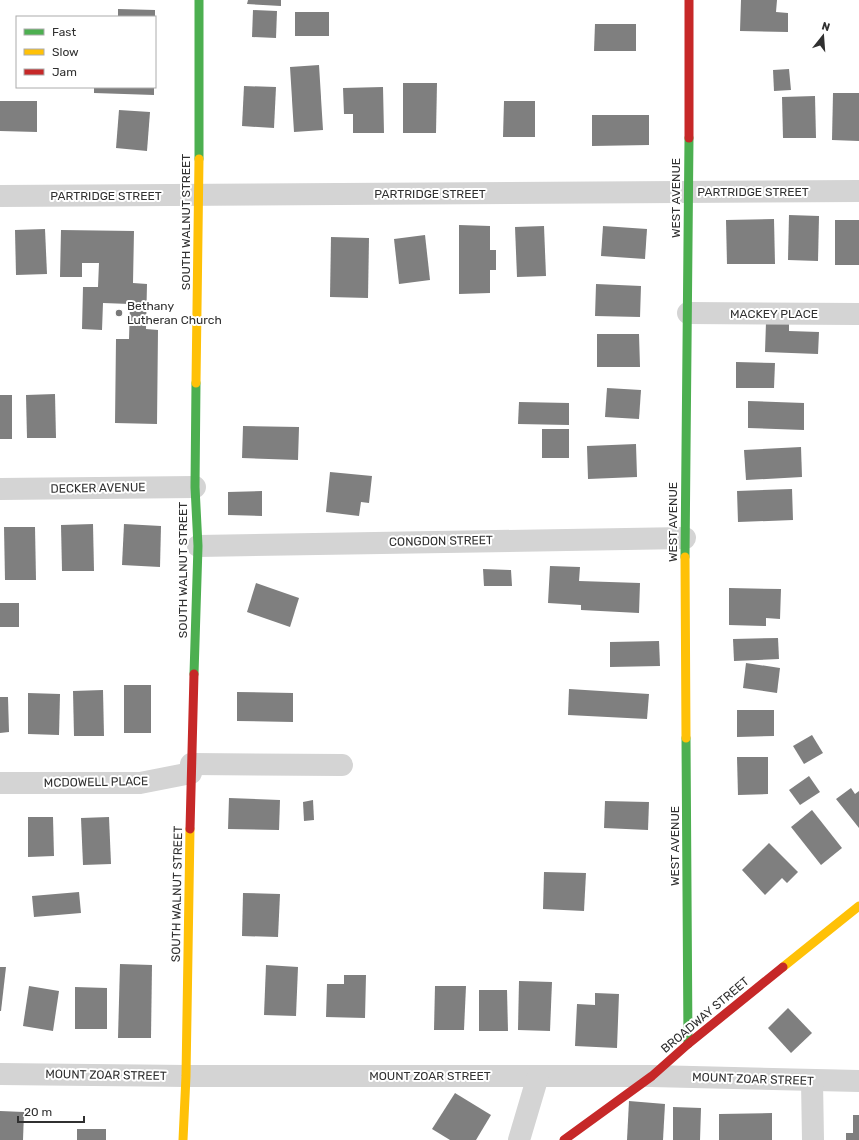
<svg xmlns="http://www.w3.org/2000/svg" width="859" height="1140" font-family="Rubik,sans-serif">
<rect width="100%" height="100%" fill="#fff"/>
<!-- building -->
<g fill="#7f7f7f">
<polygon points="248,0 281,0 281,6 247,4"/>
<polygon points="741,0 777,0 776,12 788,13 788,32 740,31"/>
<polygon points="118,9 155,10 155,17 118,17"/>
<polygon points="253,10 277,11 276,38 252,37"/>
<rect x="295" y="12" width="34" height="24"/>
<polygon points="595,24 636,24 636,51 594,51"/>
<polygon points="319,65 323,130 294,132 290,67"/>
<polygon points="789,69 791,90 774,91 773,70"/>
<polygon points="403,83 437,83 436,133 403,133"/>
<polygon points="244,86 276,87 274,128 242,126"/>
<polygon points="94,87 154,87 154,95 94,93"/>
<polygon points="383,87 384,133 353,133 353,114 344,114 343,88"/>
<polygon points="833,93 859,93 859,141 832,140"/>
<polygon points="815,96 816,138 783,138 782,97"/>
<polygon points="0,101 37,101 37,132 0,131"/>
<polygon points="504,101 535,101 535,137 503,137"/>
<polygon points="119,110 150,112 147,151 116,148"/>
<polygon points="592,115 649,115 649,145 592,146"/>
<polygon points="789,215 819,216 818,261 788,260"/>
<polygon points="774,219 775,264 727,264 726,220"/>
<rect x="835" y="220" width="24" height="45"/>
<polygon points="459,225 490,226 490,250 496,250 496,270 490,270 490,293 459,294"/>
<polygon points="544,226 546,276 517,277 515,227"/>
<polygon points="603,226 647,229 645,259 601,256"/>
<polygon points="45,229 47,274 16,275 15,230"/>
<polygon points="61,230 134,231 133,283 147,284 146,329 158,330 157,424 115,423 116,339 129,339 130,304 103,303 102,330 82,329 83,287 98,287 99,263 82,263 82,277 60,277"/>
<polygon points="425,235 430,280 399,284 394,239"/>
<polygon points="331,237 369,238 368,298 330,297"/>
<polygon points="596,284 641,286 640,317 595,316"/>
<polygon points="766,322 789,323 789,331 819,332 818,354 765,352"/>
<polygon points="597,334 639,334 640,367 597,367"/>
<polygon points="736,362 775,363 774,388 736,388"/>
<polygon points="607,388 641,390 639,419 605,417"/>
<polygon points="55,394 56,438 27,438 26,395"/>
<rect x="0" y="395" width="12" height="44"/>
<polygon points="748,401 804,403 804,430 748,428"/>
<polygon points="519,402 569,403 569,425 518,424"/>
<polygon points="243,426 299,427 298,460 242,458"/>
<rect x="542" y="429" width="27" height="29"/>
<polygon points="636,444 637,477 588,479 587,446"/>
<polygon points="801,447 802,477 746,480 744,450"/>
<polygon points="330,472 372,476 369,503 361,502 359,516 326,512"/>
<polygon points="792,489 793,520 738,522 737,491"/>
<polygon points="262,491 262,516 228,515 228,492"/>
<polygon points="93,524 94,571 62,571 61,525"/>
<polygon points="124,524 161,526 160,567 122,565"/>
<polygon points="4,527 35,527 36,580 5,580"/>
<polygon points="550,566 580,567 579,581 640,583 639,613 581,610 581,605 548,603"/>
<polygon points="483,569 511,570 512,586 484,586"/>
<polygon points="256,583 299,598 290,627 247,612"/>
<polygon points="729,588 781,589 780,619 766,618 766,626 729,625"/>
<rect x="0" y="603" width="19" height="24"/>
<polygon points="778,638 779,659 734,661 733,639"/>
<polygon points="659,641 660,666 610,667 610,642"/>
<polygon points="746,663 780,668 777,693 743,688"/>
<rect x="124" y="685" width="27" height="48"/>
<polygon points="569,689 649,694 647,719 568,715"/>
<polygon points="103,690 104,736 74,736 73,691"/>
<polygon points="237,692 293,693 293,722 237,721"/>
<polygon points="28,693 60,694 59,735 28,734"/>
<polygon points="0,697 8,697 9,732 0,733"/>
<polygon points="737,710 774,710 774,736 737,737"/>
<polygon points="812,735 823,753 804,764 793,746"/>
<polygon points="737,757 768,757 768,794 738,795"/>
<polygon points="809,776 820,792 800,805 789,790"/>
<polygon points="851,788 855,794 859,791 859,828 836,799"/>
<polygon points="229,798 280,800 279,830 228,829"/>
<polygon points="313,800 314,820 304,821 303,802"/>
<polygon points="605,801 649,802 648,830 604,828"/>
<polygon points="812,810 842,848 821,865 791,827"/>
<polygon points="28,817 53,817 54,856 28,857"/>
<polygon points="109,817 111,864 83,865 81,818"/>
<polygon points="769,843 798,872 787,883 782,878 765,895 742,870"/>
<polygon points="544,872 586,873 584,911 543,909"/>
<polygon points="79,892 81,913 34,917 32,896"/>
<polygon points="243,893 280,894 278,937 242,936"/>
<polygon points="120,964 152,965 151,1038 118,1038"/>
<polygon points="266,965 298,967 296,1016 264,1015"/>
<polygon points="0,967 6,967 1,1011 0,1011"/>
<polygon points="344,975 366,975 365,1018 326,1017 327,984 344,984"/>
<polygon points="519,981 552,982 550,1031 518,1030"/>
<polygon points="29,986 59,991 53,1031 23,1026"/>
<polygon points="435,986 466,986 464,1030 434,1030"/>
<polygon points="75,987 107,988 107,1029 75,1029"/>
<polygon points="479,990 507,990 508,1031 479,1031"/>
<polygon points="595,993 619,994 617,1048 575,1046 577,1004 595,1005"/>
<polygon points="788,1008 812,1033 791,1053 768,1028"/>
<polygon points="455,1093 491,1115 476,1140 450,1140 432,1129"/>
<polygon points="629,1101 665,1104 663,1140 627,1140"/>
<polygon points="673,1107 701,1108 700,1140 673,1140"/>
<polygon points="0,1111 24,1112 23,1140 0,1140"/>
<polygon points="772,1113 772,1140 719,1140 719,1114"/>
<polygon points="853,1115 859,1115 859,1140 846,1140 846,1133 853,1133"/>
<rect x="77" y="1129" width="29" height="11"/>
</g>
<g fill="none" stroke-linecap="round" stroke-linejoin="round">
<!-- street -->
<g stroke="#d4d4d4" stroke-width="22">
<polyline points="0,196 859,191"/>
<polyline points="688,313 859,314"/>
<polyline points="0,489 195,487"/>
<polyline points="198,546 685,538"/>
<polyline points="191,764 342,765"/>
<polyline points="0,783 140,783 191,773"/>
<polyline points="0,1074 186,1076 652,1076 859,1081"/>
<polyline points="812,1081 813,1140"/>
<polyline points="519,1140 538,1076"/>
</g>
<!-- fast -->
<g stroke="#4caf50" stroke-width="9">
<polyline points="199,0 199,159"/>
<polyline points="685,557 689,138"/>
<polyline points="194,674 198,546 195,487 196,383"/>
<polyline points="686,738 688,1044"/>
</g>
<!-- slow -->
<g stroke="#ffc107" stroke-width="9">
<polyline points="196,383 199,159"/>
<polyline points="685,557 686,738"/>
<polyline points="783,967 859,906"/>
<polyline points="183,1140 186,1076 190,829"/>
</g>
<!-- jam -->
<g stroke="#c62828" stroke-width="9">
<polyline points="689,138 689,0"/>
<polyline points="190,829 194,674"/>
<polyline points="564,1140 652,1076 688,1044 783,967"/>
</g>
</g>
<!-- markers -->
<circle fill="#787878" stroke="#fff" stroke-width="1.5" cx="119" cy="313" r="4"/>
<g text-anchor="middle" dominant-baseline="central" stroke-width="4" stroke-linejoin="round" paint-order="stroke">
<!-- street labels -->
<g font-size="12" fill="#303030" stroke="#fff">
<text x="753" y="192">PARTRIDGE STREET</text>
<text x="430" y="194">PARTRIDGE STREET</text>
<text x="106" y="196">PARTRIDGE STREET</text>
<text transform="translate(676 198) rotate(-90)">WEST AVENUE</text>
<text transform="translate(186 222) rotate(-90)">SOUTH WALNUT STREET</text>
<text x="774" y="314">MACKEY PLACE</text>
<text transform="translate(98 488) rotate(-1)">DECKER AVENUE</text>
<text transform="translate(673 522) rotate(-90)">WEST AVENUE</text>
<text transform="translate(441 541) rotate(-1)">CONGDON STREET</text>
<text transform="translate(183 570) rotate(-90)">SOUTH WALNUT STREET</text>
<text transform="translate(96 782) rotate(-1)">MCDOWELL PLACE</text>
<text transform="translate(675 846) rotate(-90)">WEST AVENUE</text>
<text transform="translate(177 894) rotate(-89)">SOUTH WALNUT STREET</text>
<text transform="translate(705 1015) rotate(-40)">BROADWAY STREET</text>
<text transform="translate(106 1075) rotate(1)">MOUNT ZOAR STREET</text>
<text x="430" y="1076">MOUNT ZOAR STREET</text>
<text transform="translate(753 1079) rotate(2)">MOUNT ZOAR STREET</text>
</g>
<!-- poi labels -->
<g font-size="12" fill="#303030" stroke="#fff" text-anchor="start">
<text x="127" y="306">Bethany<tspan x="127" dy="14">Lutheran Church</tspan></text>
</g>
</g>
<!-- legend -->
<rect x="16" y="16" width="140" height="72" fill="#ffffff" stroke="#acacac"/>
<rect x="24" y="29" width="20" height="6" fill="#4caf50" stroke="#acacac"/>
<text x="52" y="36" font-size="12" fill="#303030">Fast</text>
<rect x="24" y="49" width="20" height="6" fill="#ffc107" stroke="#acacac"/>
<text x="52" y="56" font-size="12" fill="#303030">Slow</text>
<rect x="24" y="69" width="20" height="6" fill="#c62828" stroke="#acacac"/>
<text x="52" y="76" font-size="12" fill="#303030">Jam</text>
<!-- north arrow -->
<g transform="translate(823 36) rotate(17)" stroke="#ffffff" stroke-width="3" paint-order="stroke">
<path d="M0-3L7 15L0 10L-7 15Z" fill="#303030"/>
<text y="-6" font-size="11" font-weight="bold" text-anchor="middle" fill="#303030">N</text>
</g>
<!-- scale -->
<path d="M18 1116v6h66v-6" fill="none" stroke="#303030" stroke-width="2"/>
<text x="24" y="1116" font-size="12" fill="#303030" stroke="#ffffff" stroke-width="3" paint-order="stroke">20 m</text>
</svg>
